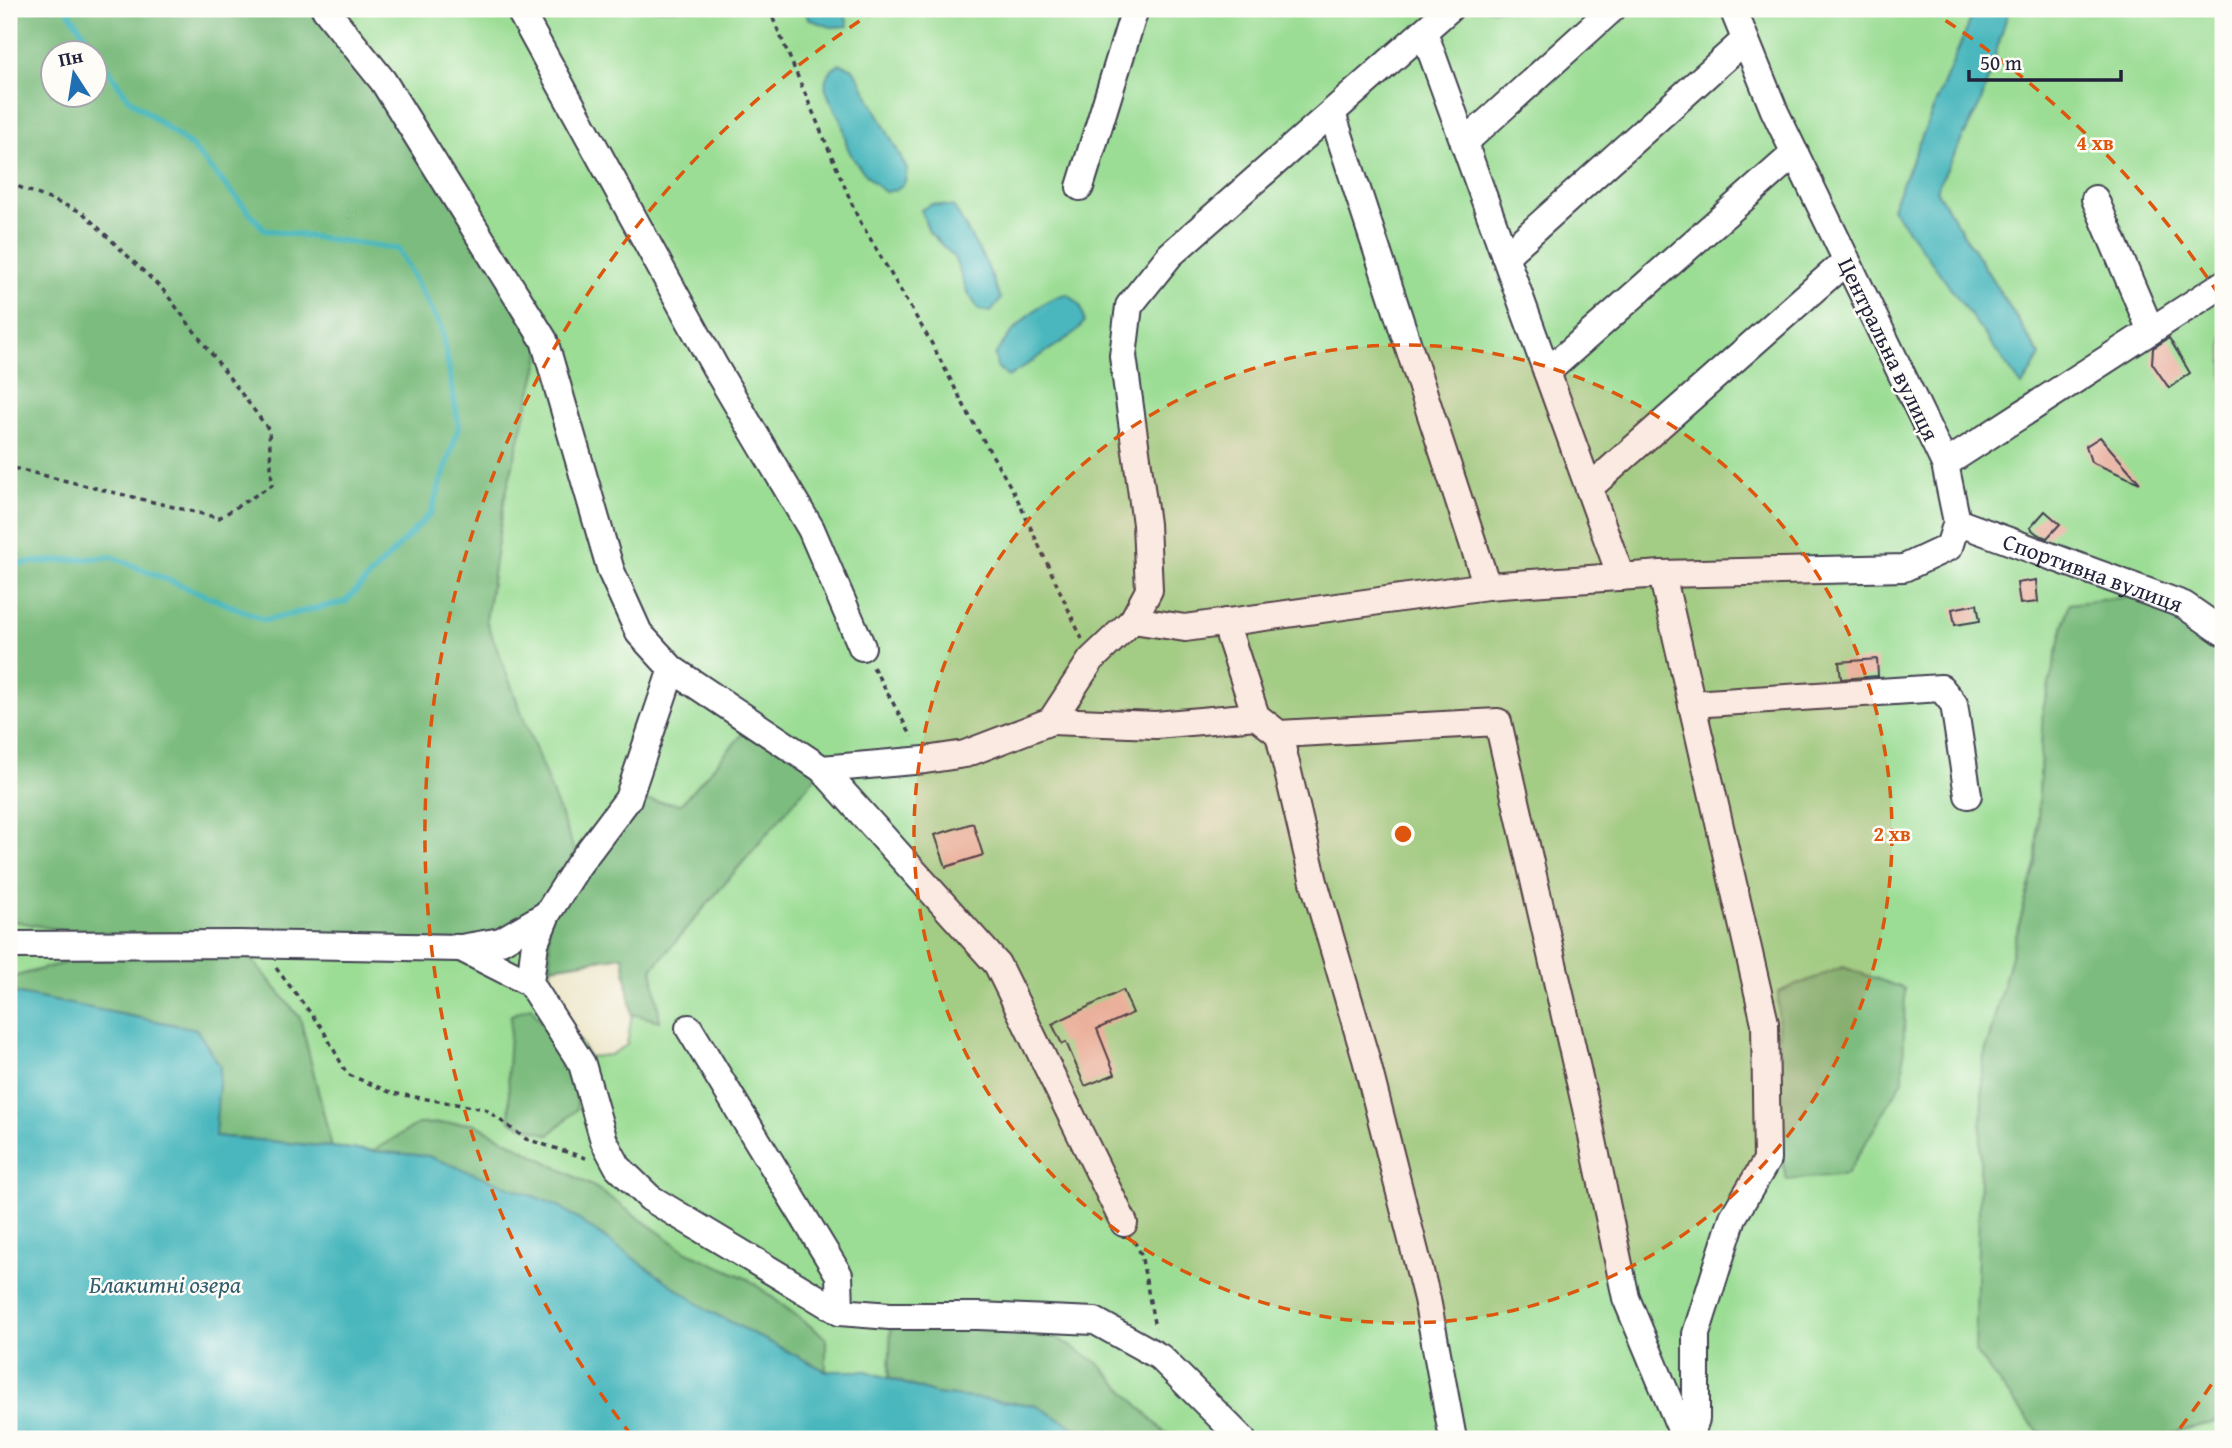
<svg xmlns="http://www.w3.org/2000/svg" width="2232" height="1448" font-family="'Gentium Book Plus',serif">
<rect width="100%" height="100%" fill="#fdfcf7"/>
<filter id="ink" filterUnits="userSpaceOnUse"><feTurbulence type="fractalNoise" baseFrequency=".0143" numOctaves="2"/><feDisplacementMap in="SourceGraphic" scale="14" xChannelSelector="R" yChannelSelector="G"/><feConvolveMatrix kernelMatrix="1 2 1 2 8 2 1 2 1" color-interpolation-filters="sRGB"/></filter>
<filter id="wash" filterUnits="userSpaceOnUse"><feTurbulence type="fractalNoise" baseFrequency=".00686" numOctaves="4" result="noise"/><feDisplacementMap in="SourceGraphic" scale="28" xChannelSelector="R" yChannelSelector="G"/><feGaussianBlur stdDeviation="1.57" result="paint"/><feColorMatrix in="noise" values="0 0 0 0 0 0 0 0 0 0 0 0 0 0 0 0 0 1.4 0 .05"/><feComposite in="paint" operator="in"/></filter>
<g filter="url(#wash)">
<rect width="100%" height="100%" fill="#ede6c9"/>
<!-- green -->
<g fill="#9bdd94" stroke="#5e8068" stroke-width="2">
<polygon points="325,9 1975,9 1892,208 2040,355 1936,190 1981,102 2009,9 2223,9 2223,636 2043,709 2036,861 1983,1061 1976,1352 2038,1432 2138,1439 1178,1439 1164,1432 891,1325 889,1378 866,1371 826,1371 826,1338 748,1279 687,1252 596,1188 473,1123 418,1124 373,1151 332,1148 300,1018 239,944 547,914 551,967 550,992 589,1057 610,1055 627,1045 632,1014 660,1021 652,969 822,769 753,723 681,804 579,864 486,620 504,501"/>
<polygon points="9,920 103,937 68,962 9,978"/>
<polygon points="2223,1420 2223,1439 2146,1439"/>
</g>
<!-- forest -->
<g fill="#7cbc7e" stroke="#4f6f5c" stroke-width="2" fill-rule="evenodd">
<path d="M 9,9 L 325,9 L 544,340 L 504,501 L 486,620 L 579,863 L 628,799 L 681,804 L 753,722 L 822,769 L 652,969 L 660,1021 L 632,1014 L 623,956 L 551,967 L 547,915 L 501,941 L 240,945 L 300,1018 L 332,1148 L 214,1136 L 220,1066 L 196,1029 L 9,992 L 9,978 L 68,962 L 102,938 L 9,920 ZM 52,52 L 94,52 L 94,94 L 52,94 Z"/>
<polygon points="2150,594 2223,636 2223,1420 2146,1439 2038,1432 1975,1352 1983,1061 2036,861 2043,709 2069,604"/>
<polygon points="1843,967 1905,989 1903,1080 1847,1174 1787,1180 1780,1150 1778,992"/>
<polygon points="531,1007 578,1076 577,1109 549,1135 510,1121 508,1068 511,1015"/>
<polygon points="473,1123 596,1188 687,1252 748,1279 826,1338 826,1371 709,1311 373,1151 418,1124"/>
<polygon points="891,1324 1038,1326 1098,1363 1164,1432 1178,1439 1095,1439 1035,1405 936,1394 889,1378"/>
</g>
<!-- water -->
<g fill="#48b7bd" stroke="#356c7c" stroke-width="2">
<polygon points="805,9 844,9 848,26 831,27 808,19"/>
<polygon points="1975,9 2009,9 1981,102 1936,190 2040,356 2022,386 1892,208"/>
<path d="M 840,64 L 852,68 L 859,78 L 907,169 L 905,182 L 896,190 L 885,192 C 870,180 854,164 847,146 C 845,139 845,131 842,124 C 834,102 810,81 840,64 Z"/>
<polygon points="931,204 954,207 986,263 1001,299 991,312 979,310 967,291 954,257 929,232 921,210"/>
<path d="M 1067,294 C 1079,301 1083,307 1084,322 L 1075,333 L 1008,377 L 997,367 L 995,355 C 1009,333 1040,298 1067,294 Z"/>
<polygon points="9,992 196,1029 220,1066 215,1136 428,1156 559,1206 709,1311 826,1371 866,1371 936,1394 1035,1405 1095,1439 9,1439"/>
</g>
<g fill="none" stroke-linecap="round" stroke-linejoin="round">
<!-- stream -->
<polyline stroke="#48b7bd" stroke-width="6" points="9,564 112,557 265,620 345,602 431,513 459,427 442,329 398,249 265,230 191,146 128,98 67,9"/>
</g>
<g id="blocks">
<!-- building -->
<g fill="#eab5a5">
<polygon points="2169,338 2190,373 2169,388 2152,363 2153,348"/>
<polygon points="2100,437 2140,483 2091,462 2086,446"/>
<polygon points="2045,511 2060,524 2047,538 2037,534 2030,528"/>
<polygon points="2036,580 2038,602 2020,604 2017,583"/>
<polygon points="1977,604 1980,621 1955,625 1952,609"/>
<polygon points="1877,659 1878,676 1841,679 1839,662"/>
<polygon points="973,823 983,855 946,867 935,835"/>
<polygon points="1123,990 1133,1013 1097,1029 1115,1074 1085,1086 1066,1042 1062,1044 1052,1024"/>
</g>
</g>
</g>
<g filter="url(#ink)">
<use href="#blocks" fill-opacity="0" stroke="#403f50" stroke-width="2"/>
<g fill="none" stroke-linecap="round" stroke-linejoin="round">
<defs>
<g id="minor">
<polyline points="325,9 383,81 544,340 611,571 639,633 672,669 822,769 997,964 1124,1223"/>
<polyline points="519,9 715,367 811,529 862,647"/>
<polyline points="1424,32 1621,577"/>
<polyline points="1332,113 1487,586"/>
<polyline points="1464,143 1612,9"/>
<polyline points="1080,187 1135,9"/>
<polyline points="2095,199 2151,331"/>
<polyline points="1505,256 1745,40"/>
<polyline points="1547,372 1795,153"/>
<polyline points="1945,464 2223,284"/>
<polyline points="1589,488 1846,261"/>
<path id="s1" d="M 1957,522 L 2184,605 L 2223,632"/>
<polyline points="1662,574 1765,1023 1767,1160 1733,1217 1696,1334 1696,1419 1689,1439"/>
<polyline points="1133,620 1149,590 1146,524 1123,356 1129,306 1170,255 1449,9"/>
<polyline points="1225,622 1256,716 1279,734 1498,722 1588,1117 1626,1298 1685,1439"/>
<polyline points="672,669 628,799 579,864 547,914 535,943 530,983 582,1064 604,1141 618,1167 650,1198 840,1312 890,1316 978,1316 1095,1321 1160,1357 1242,1439"/>
<polyline points="1692,704 1941,688 1954,704 1968,795"/>
<polyline points="1051,721 1156,725 1256,716"/>
<polyline points="1279,734 1314,882 1366,1059 1427,1299 1453,1439"/>
<polyline points="822,769 925,760 965,754 1051,721 1091,660 1133,620 1185,628 1487,586 1662,574 1904,568 1949,547 1957,522 1945,464 1774,110 1733,9"/>
<polyline points="9,945 239,944 461,948 501,941 547,914"/>
<polyline points="461,948 530,983"/>
<polyline points="689,1028 839,1275 840,1312"/>
</g>
</defs>
<!-- minor casing -->
<use href="#minor" stroke="#403f50" stroke-width="30"/>
<!-- path -->
<g stroke="#403f50" stroke-width="3.5" stroke-dasharray="5 5" stroke-linecap="butt">
<polyline points="769,9 858,218 932,344 970,417 1016,496 1082,639"/>
<polyline points="9,183 82,212 164,291 269,430 272,485 219,518 9,467"/>
<polyline points="873,667 912,737"/>
<polyline points="276,968 322,1028 347,1074 392,1093 485,1109 526,1139 589,1159"/>
<polyline points="1134,1241 1141,1254 1155,1328"/>
</g>
<!-- minor -->
<use href="#minor" stroke="#fff" stroke-width="26"/>
</g>
</g>
<!-- distance rings -->
<circle cx="1403" cy="834" r="489" fill="#de560e" fill-opacity=".12"/>
<g fill="none" stroke="#de560e" stroke-width="3.5" stroke-dasharray="12 9">
<circle cx="1403" cy="834" r="489"/>
<path d="M2223 1367A978 978 0 0 1 2174 1436M632 1436A978 978 0 0 1 878 9M1928 9A978 978 0 0 1 2223 301"/>
</g>
<g text-anchor="middle" dominant-baseline="central" stroke-width="5" stroke-linejoin="round" paint-order="stroke">
<!-- street labels -->
<g font-size="23" fill="#22223b" stroke="#fdfcf7">
<text transform="translate(1889 349) rotate(64)">Центральна вулиця</text>
<text stroke="none"><textPath href="#s1" startOffset="145">Спортивна вулиця</textPath></text>
</g>
<!-- water labels -->
<g font-size="24" font-style="italic" fill="#315e6f" stroke="#fdfcf7">
<text x="165" y="1284">Блакитні озера</text>
</g>
</g>
<circle cx="1403" cy="834" r="10" fill="#de560e" stroke="#fdfcf7" stroke-width="3.5"/>
<g font-size="21" text-anchor="middle" font-weight="bold" fill="#de560e" stroke="#fdfcf7" stroke-width="5" stroke-linejoin="round" paint-order="stroke">
<text x="2095" y="150">4 хв</text>
<text x="1892" y="841">2 хв</text>
</g>
<!-- margin -->
<rect width="2232" height="1448" fill="none" stroke="#fdfcf7" stroke-width="35"/>
<!-- north arrow -->
<g transform="translate(74 74) rotate(348)"><circle r="33" fill="#fdfcf7" stroke="#a5a5ac" stroke-width="2"/>
<path d="M0-5L12 26L0 18L-12 26Z" fill="#1f6fb2"/>
<text y="-10" font-size="19" font-weight="bold" text-anchor="middle" fill="#22223b">Пн</text>
</g>
<!-- scale -->
<path d="M1969 70v10h152v-10" fill="none" stroke="#22223b" stroke-width="3.5"/>
<text x="1980" y="70" font-size="21" fill="#22223b" stroke="#fdfcf7" stroke-width="5" paint-order="stroke">50 m</text>
</svg>
